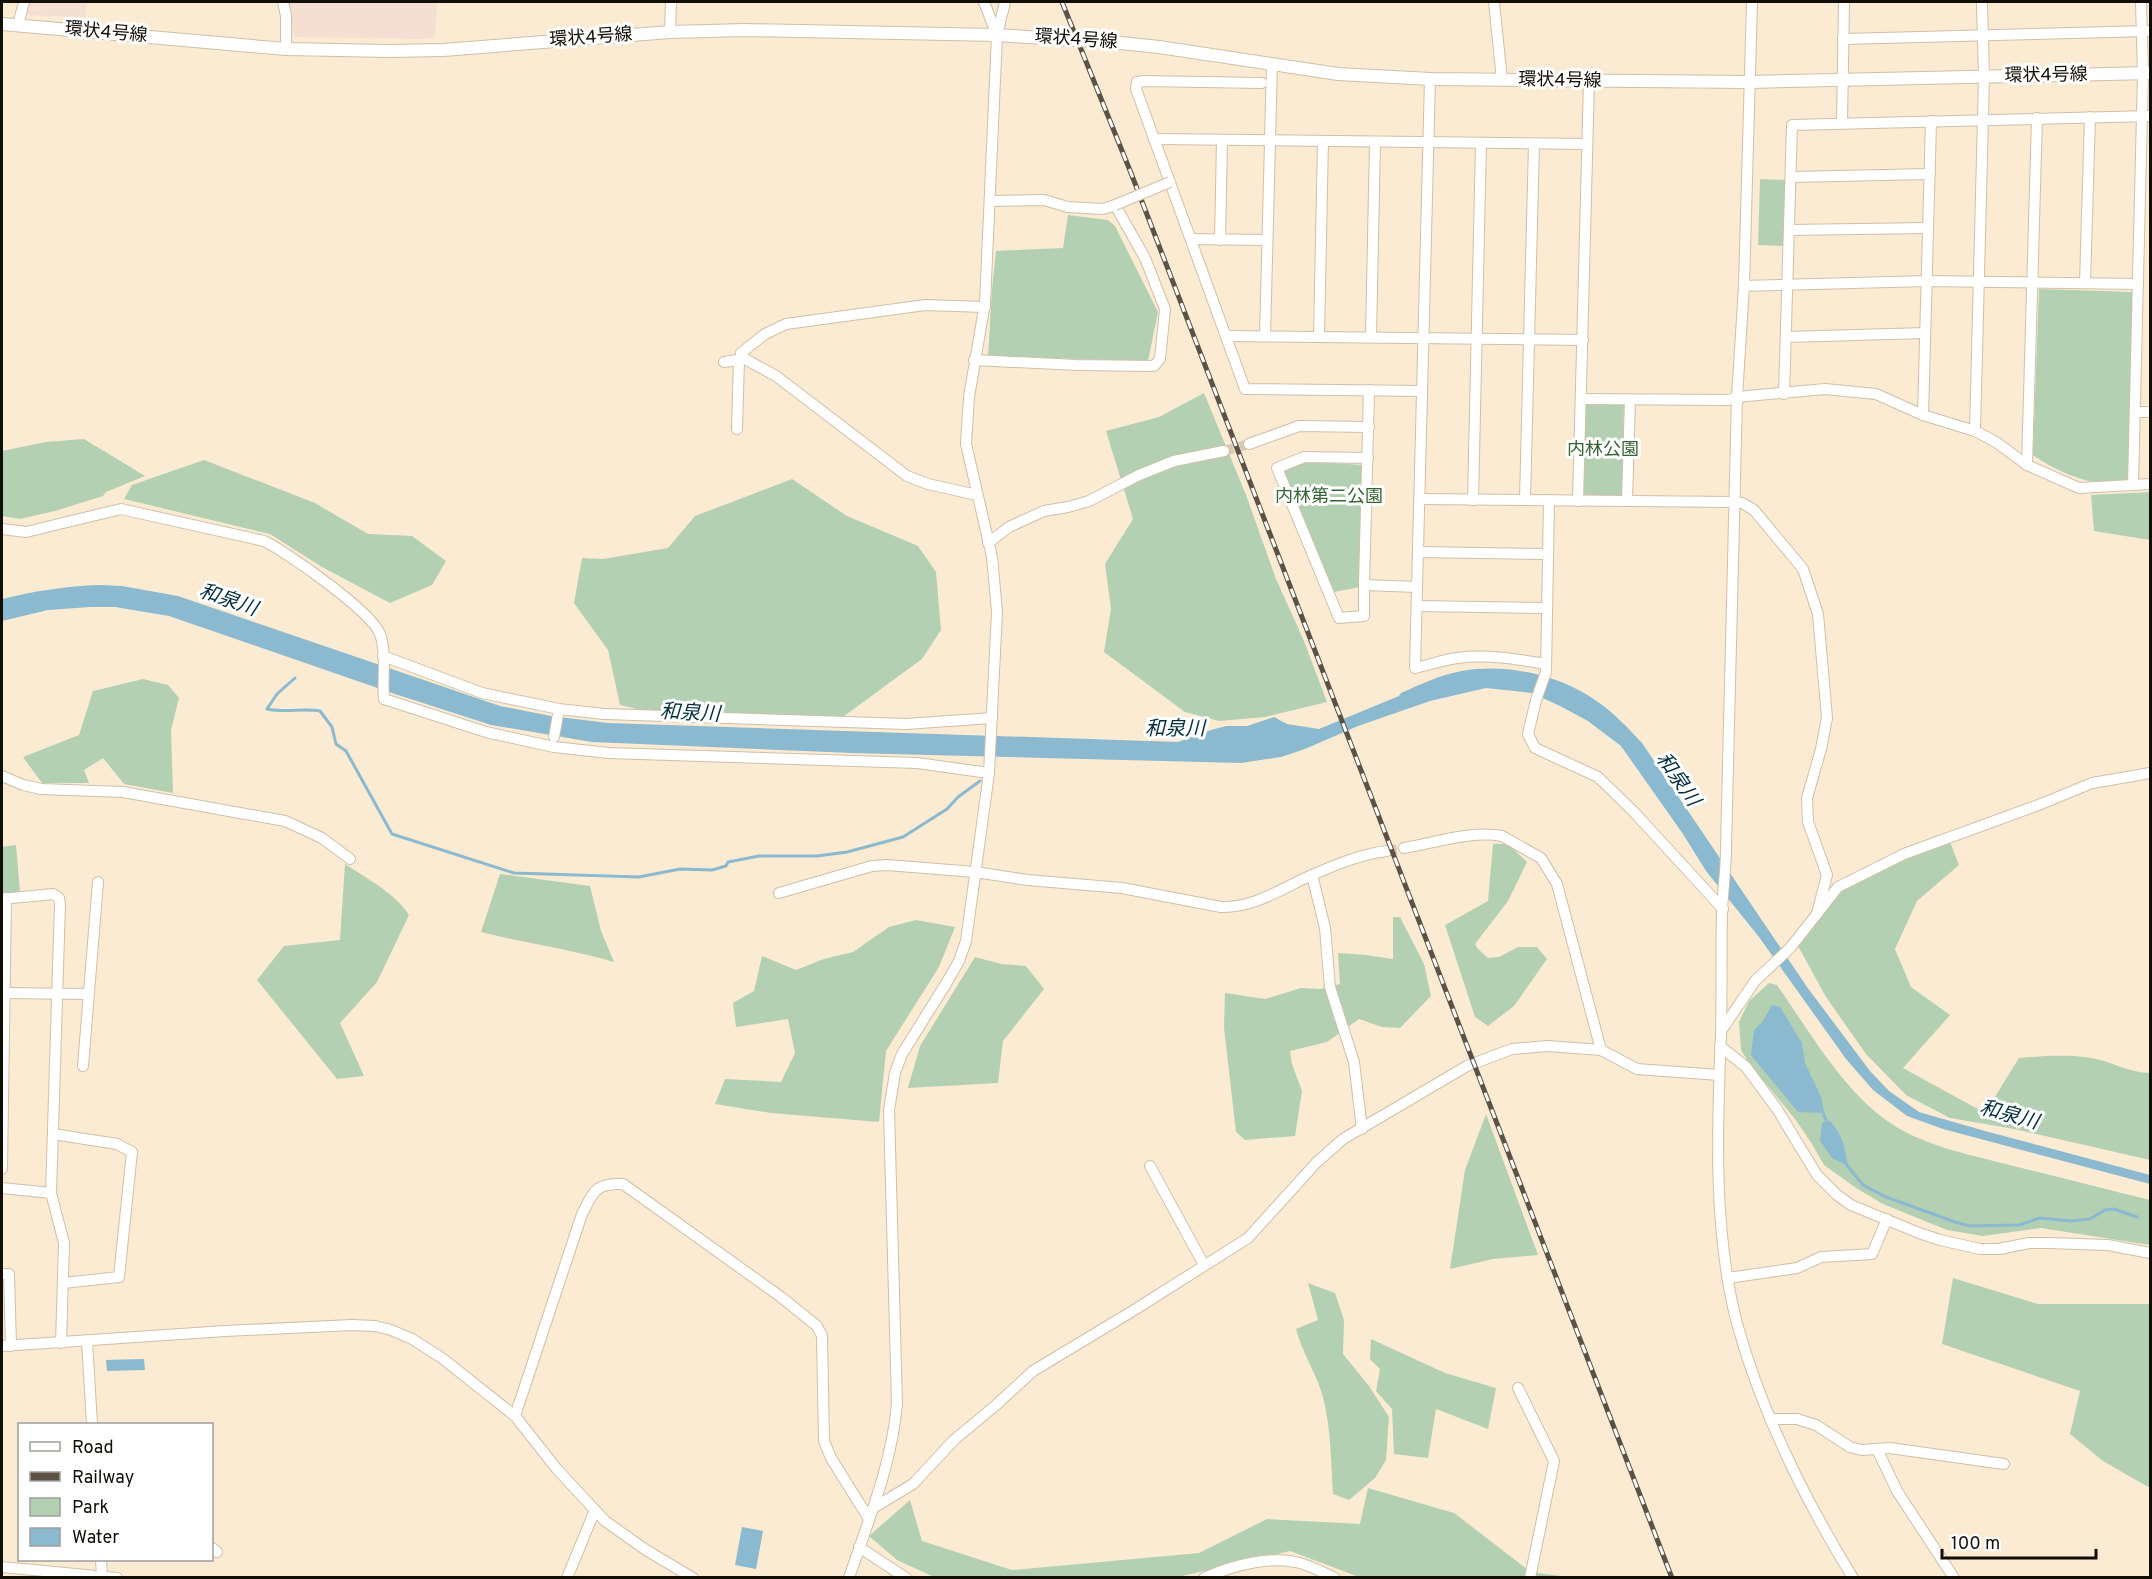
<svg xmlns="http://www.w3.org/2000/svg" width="2152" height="1579" font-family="Overpass,'Noto Sans JP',sans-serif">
<rect width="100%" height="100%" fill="#fbebd3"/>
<!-- commercial -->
<g fill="#f5ded2">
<polygon points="27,2 87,2 85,17 23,15"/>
<polygon points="289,2 437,2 435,37 425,39 294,37"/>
</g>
<!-- green -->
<g fill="#b4d0b2">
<polygon points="1760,179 1786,180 1784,246 1758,245"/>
<polygon points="1068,215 1108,220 1115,226 1158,312 1148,361 988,356 992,289 996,251 1063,248"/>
<path d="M 2039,289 L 2133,292 L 2130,478 L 2122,486 C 2091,485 2058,473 2033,455 Z"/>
<polygon points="1204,393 1246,495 1276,579 1304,641 1327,702 1265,717 1219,721 1185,712 1104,652 1111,609 1105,564 1133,519 1106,431 1159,417"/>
<polygon points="1584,403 1624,404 1622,497 1583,497"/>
<polygon points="84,439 145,476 106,492 103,496 55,511 20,519 2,516 2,451 46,442"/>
<polygon points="204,460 315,503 368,534 412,536 446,561 432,585 390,603 322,567 270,534 124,499 132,485"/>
<polygon points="1303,463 1331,463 1363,465 1360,587 1334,592 1284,471"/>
<polygon points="792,479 847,516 918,546 936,572 941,630 922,659 840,719 680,719 620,705 608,650 574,603 582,558 603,559 668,548 695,516"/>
<polygon points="2150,492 2150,540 2094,531 2091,495"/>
<polygon points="143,679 168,685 179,698 171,730 173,793 124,784 103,758 84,770 89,783 42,783 23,757 79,735 93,691"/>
<path d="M 1950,842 L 1959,865 L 1917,901 L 1895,949 L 1911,987 L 1950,1015 L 1903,1068 L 1985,1113 L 2019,1058 C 2042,1056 2068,1054 2091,1058 C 2111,1061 2129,1073 2150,1073 L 2150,1160 L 2014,1129 L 1950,1118 L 1906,1095 L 1866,1054 L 1826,997 L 1798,946 L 1835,894 L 1886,867 Z"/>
<polygon points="1493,844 1508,844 1527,862 1508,901 1475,944 1478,949 1488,958 1499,957 1518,947 1537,947 1547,959 1514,1006 1488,1026 1475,1017 1445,925 1488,901"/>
<polygon points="16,845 20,892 2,894 2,847"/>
<path d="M 345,864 C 367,879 394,892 409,915 L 377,982 L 340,1023 L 364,1076 L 337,1079 L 257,980 L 284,946 L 340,940 Z"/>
<path d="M 500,874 L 590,886 L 601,931 L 614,962 C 570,949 525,943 481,932 Z"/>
<polygon points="1393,917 1400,917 1424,964 1431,996 1400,1028 1382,1027 1359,1019 1327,1042 1290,1051 1292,1064 1302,1091 1295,1136 1245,1140 1236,1132 1224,1028 1225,993 1265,999 1301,988 1320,989 1340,984 1338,953 1366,955 1393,959"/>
<polygon points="916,920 955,927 939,967 886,1051 879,1122 771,1113 715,1104 725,1079 781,1082 795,1053 788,1019 736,1027 733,1003 754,991 762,956 796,970 824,959 853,952 889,927"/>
<polygon points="975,957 1001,964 1026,966 1044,989 1003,1041 998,1083 908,1088 920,1046"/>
<path d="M 1769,983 L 1777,985 C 1807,1028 1840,1085 1882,1117 C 1919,1146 1969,1154 2013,1166 C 2059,1177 2104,1189 2150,1200 L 2150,1245 L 2041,1228 L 1983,1236 L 1947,1230 L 1883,1204 L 1856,1188 L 1824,1165 L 1812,1144 L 1795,1119 L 1749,1063 L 1741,1050 L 1739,1022 L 1749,1001 Z"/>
<polygon points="1486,1114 1538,1255 1493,1259 1450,1269 1465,1170"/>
<polygon points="1953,1278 2038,1304 2150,1304 2150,1488 2103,1461 2070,1434 2080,1391 1942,1344"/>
<path d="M 1308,1283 L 1335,1293 L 1344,1320 L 1343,1354 L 1369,1386 L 1389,1417 L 1386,1460 L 1375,1478 L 1349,1500 L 1333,1494 C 1331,1462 1331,1429 1323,1397 C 1317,1374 1302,1353 1296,1329 L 1318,1320 Z"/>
<polygon points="1371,1339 1445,1373 1496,1388 1488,1429 1436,1409 1428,1458 1394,1454 1392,1409 1376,1391 1380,1369 1370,1359"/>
<polygon points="1368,1488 1454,1513 1531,1572 1569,1577 1359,1577 1290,1551 1178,1577 934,1577 897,1560 869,1536 910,1500 922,1541 1012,1570 1199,1553 1267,1519 1360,1524"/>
</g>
<!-- water -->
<g fill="#8bb9d0">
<path d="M 100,585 L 122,586 L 178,596 L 500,706 L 551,716 L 608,723 L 1178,742 L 1211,730 L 1226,726 L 1247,726 L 1274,717 L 1287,724 L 1319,729 L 1399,696 L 1401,693 C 1421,684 1440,675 1462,671 C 1507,663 1561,675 1598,702 C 1615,714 1628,728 1642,743 L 1807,987 L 1870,1071 L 1889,1091 L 1919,1112 L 1985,1131 L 2150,1175 L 2150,1184 L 1943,1129 L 1907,1116 L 1873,1090 L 1846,1059 L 1759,937 L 1706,871 L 1683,834 L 1621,746 L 1588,721 L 1560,706 L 1532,693 L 1486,688 L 1430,701 L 1358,726 L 1305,749 L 1281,757 L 1241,763 L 852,753 L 592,742 L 491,725 L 395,694 L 169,616 L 115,607 L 90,607 L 48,610 L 2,621 L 2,599 C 35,591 66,586 100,585 Z"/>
<polygon points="1772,1005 1780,1007 1802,1043 1805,1063 1821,1097 1825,1117 1823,1113 1798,1112 1751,1055 1754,1030 1763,1021"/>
<path d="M 1830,1121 C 1843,1135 1845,1148 1848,1166 L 1832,1158 L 1820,1141 L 1822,1123 Z"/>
<polygon points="144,1359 145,1370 107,1371 106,1360"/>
<polygon points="742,1527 763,1531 756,1569 735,1565"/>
</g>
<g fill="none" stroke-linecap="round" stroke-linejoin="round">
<!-- stream -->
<g stroke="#8bb9d0" stroke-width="3">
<path d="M 295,678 L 277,694 L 267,709 C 285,713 302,708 320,711 L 332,727 L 336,744 L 346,751 L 392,834 L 514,873 L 639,877 L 680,869 L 712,870 L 726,866 L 728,862 L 759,856 L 817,856 L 847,852 L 903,837 L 947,809 L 958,797 L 980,781"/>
<polyline points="1823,1113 1828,1125"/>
<polyline points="1846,1164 1863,1185 1886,1197 1955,1222 1970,1226 2019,1225 2040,1218 2071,1221 2090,1219 2105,1210 2114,1209 2137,1217"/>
</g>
<!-- minor-tunnel -->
<g stroke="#d8cab4" stroke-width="10" stroke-dasharray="10 5" stroke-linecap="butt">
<polyline points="1224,451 1249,444"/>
<polyline points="1387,851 1404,848"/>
</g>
<defs>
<g id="minor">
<polyline points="283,2 286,16 286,49"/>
<polyline points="984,2 997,35"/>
<polyline points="1494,2 1502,80"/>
<path d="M 1752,2 L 1744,286 L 1737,397 L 1726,848 C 1726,869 1723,890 1722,911 C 1721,952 1722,993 1721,1034 C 1717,1127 1713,1236 1738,1327 C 1763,1416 1805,1500 1853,1578"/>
<polyline points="18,25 24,2"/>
<polyline points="670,32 671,2"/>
<polyline points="1843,39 2150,31"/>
<path d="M 1430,79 L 1415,668 C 1429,665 1443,660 1457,658 C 1486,654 1517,659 1546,664"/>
<polyline points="1262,83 1144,81 1137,82 1136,89 1245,389 1422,391"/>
<polyline points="1842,123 1844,2"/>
<polyline points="1154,139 1587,144"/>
<polyline points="1791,177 1930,174"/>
<polyline points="1789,230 1928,228"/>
<polyline points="1191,239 1267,240"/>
<polyline points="1220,240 1222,140"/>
<polyline points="2085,283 2090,117"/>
<polyline points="1744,286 1927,281 2138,284"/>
<polyline points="1227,336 1583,340"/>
<polyline points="1265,336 1272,64"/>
<polyline points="1319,337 1323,141"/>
<polyline points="1371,337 1375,142"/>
<polyline points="1787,337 1925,333"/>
<polyline points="974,360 1077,365 1154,366 1160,359 1165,309 1145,258 1115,205 1103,209 1068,207 1044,200 990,201"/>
<polyline points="724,362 744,359"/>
<polyline points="1369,390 1364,585 1417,587"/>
<polyline points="1784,394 1792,125 2150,116"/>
<polyline points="1581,399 1729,400 1737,397 1825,389 1876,394 1923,415 1975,431 1996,442 2027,465 2079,488 2150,484"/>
<polyline points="2135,412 2150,412"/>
<polyline points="1923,415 1931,121"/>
<polyline points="737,429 739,360"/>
<polyline points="1975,431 1984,77 1982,2"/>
<polyline points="1249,444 1299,426 1369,427"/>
<polyline points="2027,465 2037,118"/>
<polyline points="2133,484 2143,73 2141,2"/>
<polyline points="977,495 928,484 907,476 776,376 745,359 741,353 765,334 786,324 925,305 985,307"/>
<polyline points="1419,499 1734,502 1742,503 1754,510 1803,569 1818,614 1827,718 1821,749 1807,798 1808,822 1827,875 1817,914"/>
<polyline points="1473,500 1481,143"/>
<polyline points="1525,500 1534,144"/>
<polyline points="1549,500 1546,672 1536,700 1528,734 1535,748 1598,777 1633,811 1723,909"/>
<polyline points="1578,501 1589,81"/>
<polyline points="1627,501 1630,400"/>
<path d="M 2,529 L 26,532 L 121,509 L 264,541 C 287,552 372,612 380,634 C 387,654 382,678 384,699 L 486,732 L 554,747 L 609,753 L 917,763 L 989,773"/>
<polyline points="988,543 1009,527 1044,511 1068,507 1089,501 1139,475 1174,461 1224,451"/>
<polyline points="1418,552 1548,554"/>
<polyline points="1364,585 1364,616 1339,618 1277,468 1304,457 1368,458"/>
<polyline points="1417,606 1547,608"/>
<polyline points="383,656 482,693 559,709 604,714 906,724 992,718"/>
<polyline points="554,737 559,709"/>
<polyline points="2,776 23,785 41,789 123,792 285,821 322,838 350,859"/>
<path d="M 1404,848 C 1434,843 1473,830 1502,836 L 1541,858 L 1557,884 L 1601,1050"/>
<polyline points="1312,875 1325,928 1330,987 1354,1062 1362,1129"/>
<path d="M 779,893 L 872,866 L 887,865 L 975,872 L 1028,880 L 1122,888 L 1221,907 C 1255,908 1282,888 1312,875 C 1335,865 1361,854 1387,851"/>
<polyline points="2,899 53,894 59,898 60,904 51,1193 64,1243 61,1343"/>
<polyline points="2,993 88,994"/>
<polyline points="1721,1031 1755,981 1791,947 1838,887 1904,854 2041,804 2092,783 2150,773"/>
<polyline points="1720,1046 1746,1067 1777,1109 1817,1175 1837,1195 1851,1205 1919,1233 1940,1240 1980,1249 1999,1249 2029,1243 2048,1243 2108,1245 2150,1253"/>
<polyline points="83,1066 98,882"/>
<polyline points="53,1134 117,1144 132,1152 119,1277 63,1283"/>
<polyline points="1150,1166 1204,1265"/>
<polyline points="2,1169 6,898"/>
<polyline points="2,1188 51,1193"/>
<polyline points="2,1274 9,1274 11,1346"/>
<polyline points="1728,1278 1797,1268 1821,1257 1872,1254 1887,1219"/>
<polyline points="87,1341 92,1424"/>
<polyline points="2,1346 225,1331 352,1325 375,1326 391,1330 412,1339 442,1358 515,1416 556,1468 605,1521 646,1550 693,1578"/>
<polyline points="1518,1388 1554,1461 1530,1578"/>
<path d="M 515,1416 L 582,1214 C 594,1192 594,1183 623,1184 L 781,1297 L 817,1326 L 822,1336 L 824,1441 L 831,1458 L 869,1519"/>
<polyline points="1770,1419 1797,1419 1816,1425 1850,1447 1862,1450 1890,1448 2004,1464"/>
<polyline points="1877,1449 1897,1491 1954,1578"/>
<polyline points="873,1508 913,1484 954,1440 996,1405 1033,1371 1131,1312 1248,1238 1316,1163 1343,1139 1467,1066 1512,1049 1548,1046 1601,1050 1637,1069 1719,1075"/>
<polyline points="859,1547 906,1578"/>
<polyline points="212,1548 217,1552"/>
<polyline points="101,1560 102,1576"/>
<polyline points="2,1567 117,1578"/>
<polyline points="567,1578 595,1510"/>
<path d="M 849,1578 C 868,1521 892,1464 897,1404 L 889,1110 L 895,1073 L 902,1054 L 947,982 L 959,961 L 966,941 L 989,773 L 997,612 L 992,557 L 966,444 L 969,397 L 985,303 L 997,35 L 1005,2"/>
<path d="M 1204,1578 C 1231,1566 1267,1556 1296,1562 C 1309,1565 1323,1572 1335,1578"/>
</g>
<g id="major">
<polyline points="2,24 286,49 389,51 443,50 670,32 744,30 997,35 1058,39"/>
<polyline points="1111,42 1159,47 1338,74 1430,79 1750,82 2150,73"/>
</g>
</defs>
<!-- minor casing -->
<use href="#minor" stroke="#cfc0a8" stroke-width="12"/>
<!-- major casing -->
<use href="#major" stroke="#cfc0a8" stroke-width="14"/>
<!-- minor -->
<use href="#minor" stroke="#fff" stroke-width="10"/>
<!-- major -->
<use href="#major" stroke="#fff" stroke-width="12"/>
<defs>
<polyline id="rail" points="1062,2 1131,173 1672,1578"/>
</defs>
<!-- rail casing -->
<use href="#rail" stroke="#5b5245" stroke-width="5"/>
<!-- rail -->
<use href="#rail" stroke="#fff" stroke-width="3" stroke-dasharray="9" stroke-linecap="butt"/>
<defs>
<polyline id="minor-bridge" points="1115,205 1170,182"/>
<polyline id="major-bridge" points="1058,39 1111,42"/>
</defs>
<!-- minor-bridge casing -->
<use href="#minor-bridge" stroke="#cfc0a8" stroke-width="12" stroke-linecap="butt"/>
<!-- major-bridge casing -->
<use href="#major-bridge" stroke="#cfc0a8" stroke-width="14" stroke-linecap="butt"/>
<!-- minor-bridge -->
<use href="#minor-bridge" stroke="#fff" stroke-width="10"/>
<!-- major-bridge -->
<use href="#major-bridge" stroke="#fff" stroke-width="12"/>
</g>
<g text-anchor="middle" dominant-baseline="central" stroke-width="6" stroke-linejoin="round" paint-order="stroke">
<!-- street labels -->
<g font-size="18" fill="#120d05" stroke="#fff">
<text transform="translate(106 33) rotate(5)">環状4号線</text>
<text transform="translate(591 38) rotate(-4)">環状4号線</text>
<text transform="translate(1076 40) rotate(4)">環状4号線</text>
<text transform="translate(2046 76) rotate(-1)">環状4号線</text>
<text transform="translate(1560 81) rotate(1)">環状4号線</text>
</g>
<!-- park labels -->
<g font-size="18" fill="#366335" stroke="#fff">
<text x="1603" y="450">内林公園</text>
<text x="1329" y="497">内林第二公園</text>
</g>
<!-- water labels -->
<g font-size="20" font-style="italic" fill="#042e3f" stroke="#fff">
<text transform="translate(228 601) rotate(19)">和泉川</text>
<text transform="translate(690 714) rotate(3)">和泉川</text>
<text x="1175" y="730">和泉川</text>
<text transform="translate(1677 780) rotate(55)">和泉川</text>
<text transform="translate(2009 1116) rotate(15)">和泉川</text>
</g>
</g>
<!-- border -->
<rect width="2152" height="1579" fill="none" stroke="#120d05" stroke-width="6"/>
<!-- legend -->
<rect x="18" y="1423" width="195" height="138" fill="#ffffff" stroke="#a09e9b" stroke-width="1.5"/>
<rect x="30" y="1442" width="30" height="9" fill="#ffffff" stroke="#a09e9b" stroke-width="1.5"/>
<text x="72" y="1453" font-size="18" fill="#120d05">Road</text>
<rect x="30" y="1472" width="30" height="9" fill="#5b5245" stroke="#a09e9b" stroke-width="1.5"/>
<text x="72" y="1483" font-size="18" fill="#120d05">Railway</text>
<rect x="30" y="1498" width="30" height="18" fill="#b4d0b2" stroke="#a09e9b" stroke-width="1.5"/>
<text x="72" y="1513" font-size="18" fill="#120d05">Park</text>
<rect x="30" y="1528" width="30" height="18" fill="#8bb9d0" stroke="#a09e9b" stroke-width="1.5"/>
<text x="72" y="1543" font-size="18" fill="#120d05">Water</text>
<!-- scale -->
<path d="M1942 1549v9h154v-9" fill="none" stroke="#120d05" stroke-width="3"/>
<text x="1951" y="1549" font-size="18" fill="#120d05" stroke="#ffffff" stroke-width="4.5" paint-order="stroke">100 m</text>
</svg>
